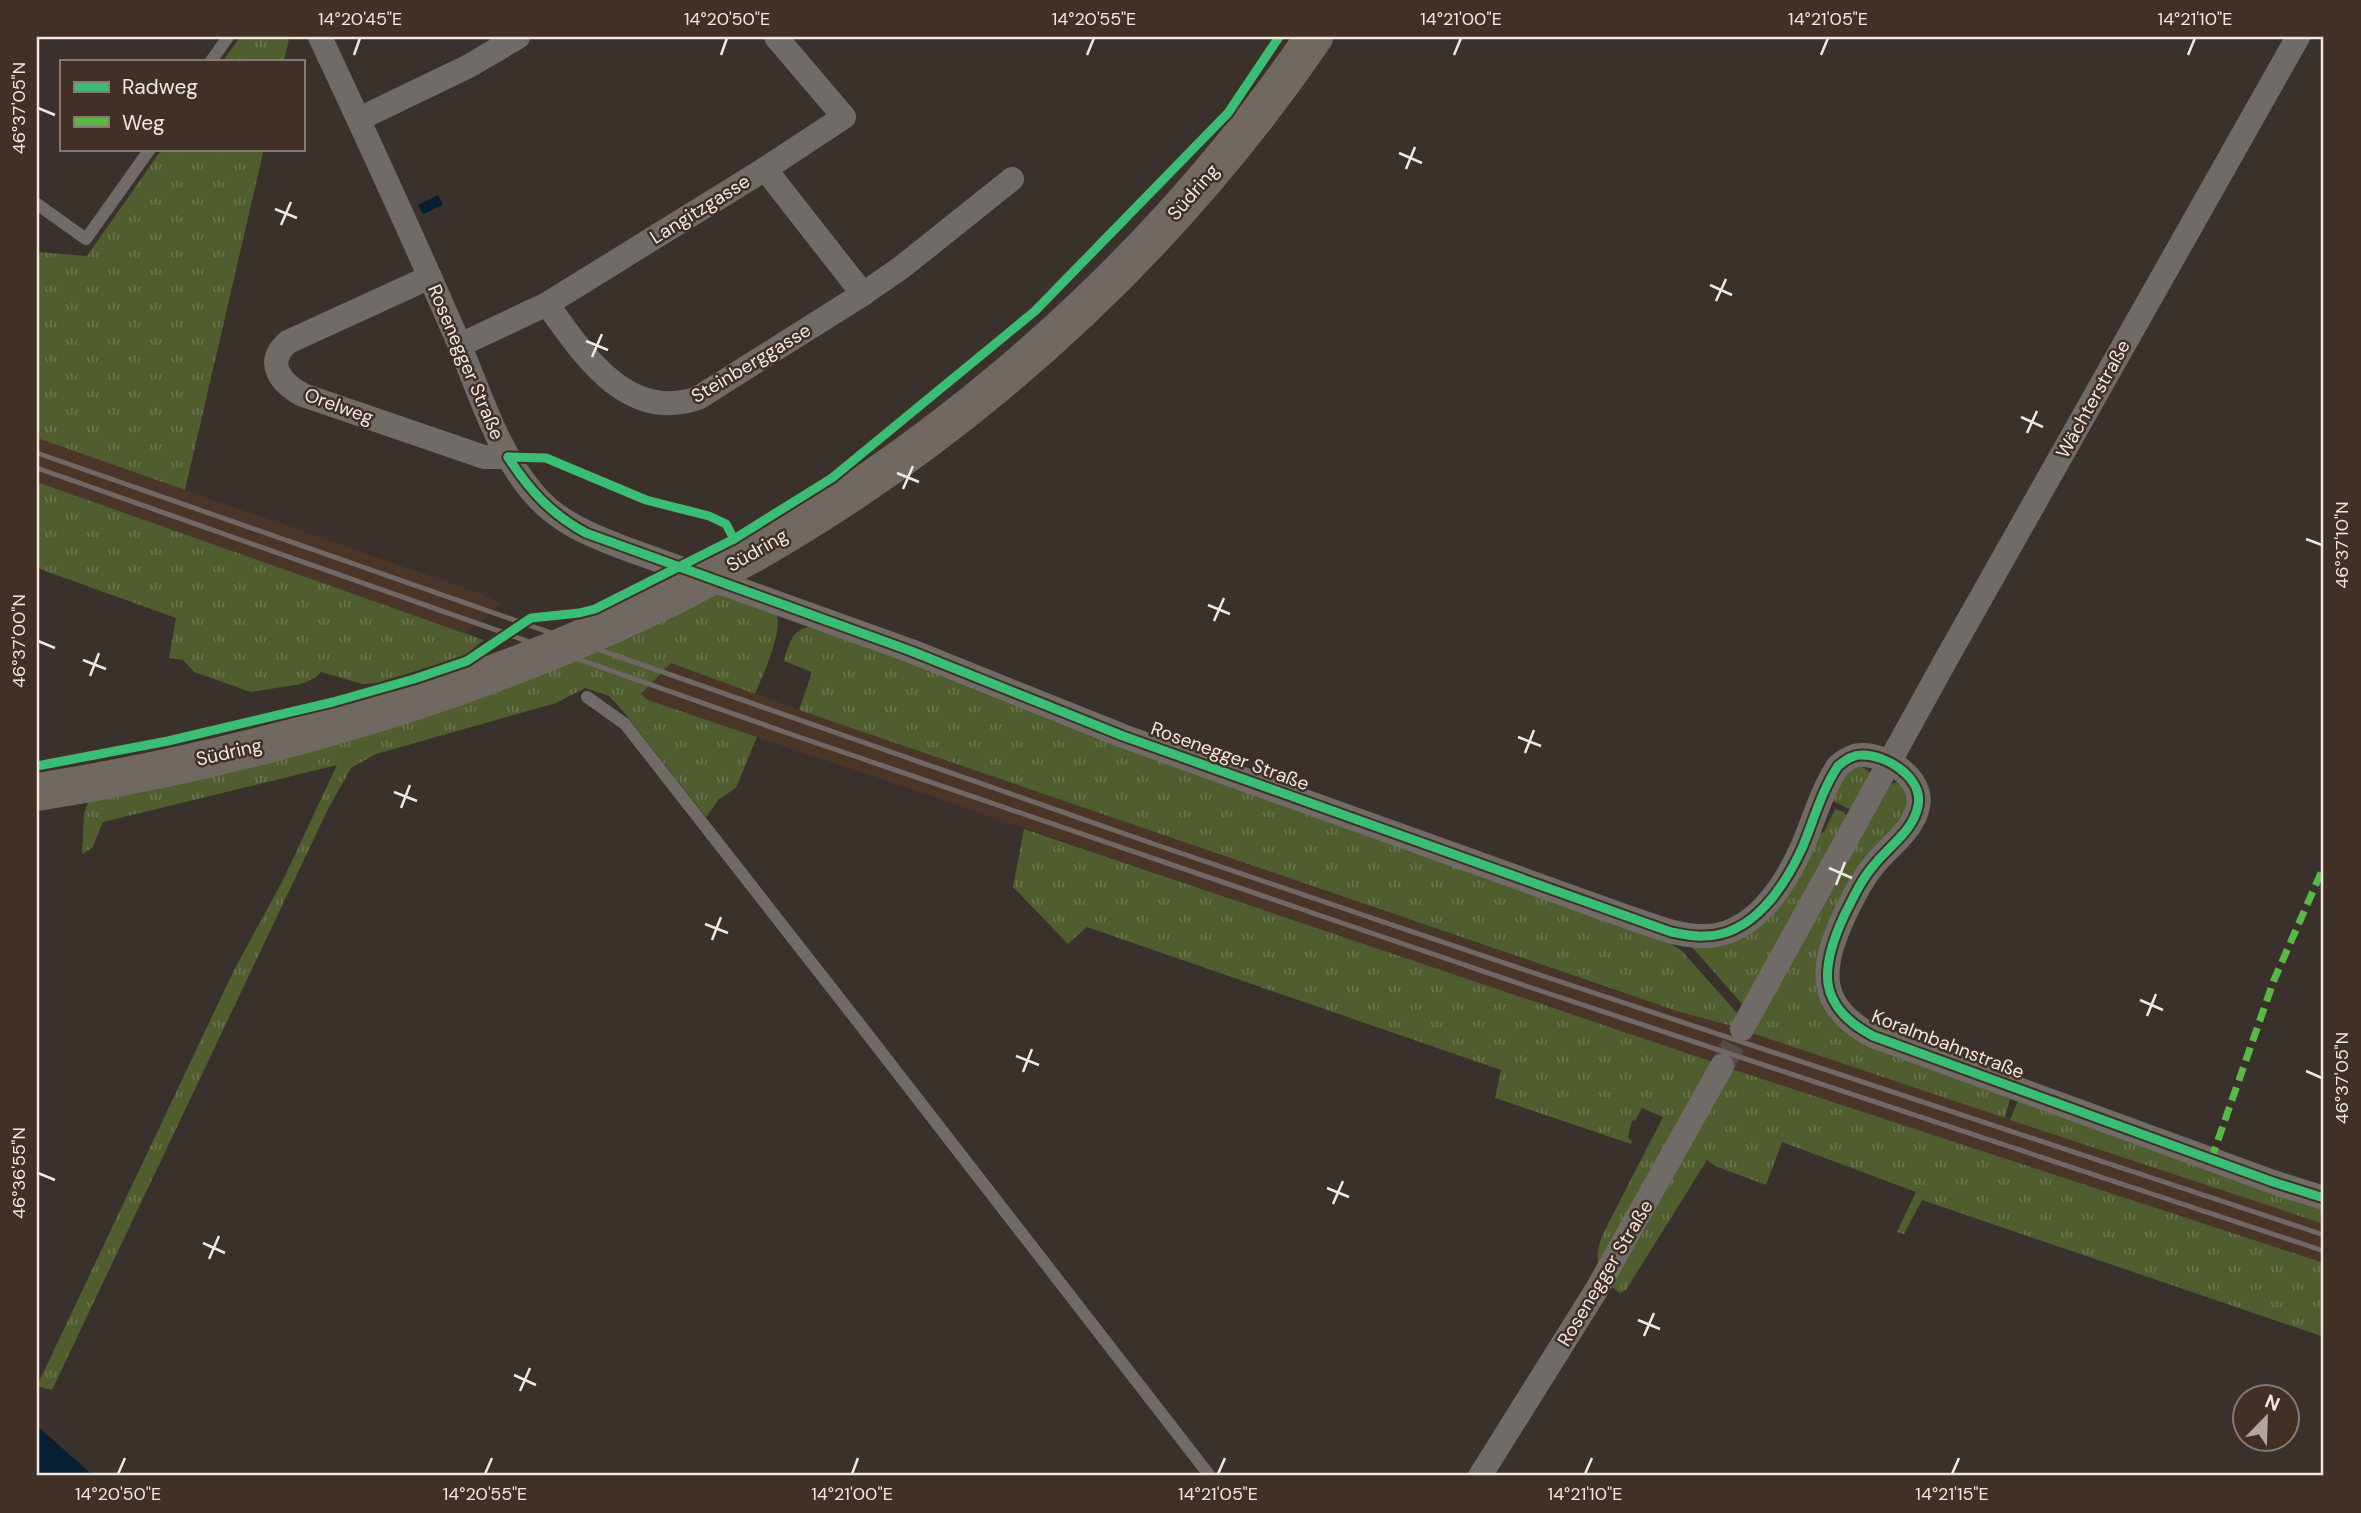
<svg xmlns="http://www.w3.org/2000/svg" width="2361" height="1513" font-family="'DM Sans',sans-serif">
<defs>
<pattern id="grass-tufts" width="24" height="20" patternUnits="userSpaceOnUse" patternTransform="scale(1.75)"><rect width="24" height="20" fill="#505d2f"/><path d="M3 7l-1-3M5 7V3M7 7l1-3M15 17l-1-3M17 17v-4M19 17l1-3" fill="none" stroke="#6a744d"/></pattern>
</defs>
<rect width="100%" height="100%" fill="#3a312c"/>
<!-- built -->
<g fill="#4a3529">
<polygon points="37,438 482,594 502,604 465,634 37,482"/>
<polygon points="671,663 799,710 1625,994 1732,1026 2324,1224 2324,1263 1732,1069 648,700 641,695"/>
</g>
<!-- grass -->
<g fill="url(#grass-tufts)">
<polygon points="240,37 285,37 289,39 284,61 223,61"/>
<polygon points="162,149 264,149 185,490 37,438 37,252 87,256"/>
<polygon points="37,482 458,631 484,640 464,656 378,683 363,684 321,672 315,678 301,684 251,692 194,672 183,660 169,658 176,618 37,568"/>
<path d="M 717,591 L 777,615 C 782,635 763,674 755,694 L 671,663 L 641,694 L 648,700 L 757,737 L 736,788 L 719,799 L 706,817 L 623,711 L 609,696 L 585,688 L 556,703 L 376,754 L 351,768 L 329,807 L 52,1390 L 37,1386 L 234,970 L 283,880 L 337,765 L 103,822 L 92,848 L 82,854 L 84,814 L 88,801 Z"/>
<path d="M 808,627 L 818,628 L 1665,940 L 1681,950 L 1738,1014 L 1732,1026 L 1680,1012 L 799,710 L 812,672 L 784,661 C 789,646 790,631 808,627 Z"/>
<polygon points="1861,766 1871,773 1853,811 1831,800 1843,774"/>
<polygon points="1897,782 1901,783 1913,802 1890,840 1822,997 2010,1099 2005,1118 1752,1033 1891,784"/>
<polygon points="1835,809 1844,812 1847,817 1743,1005 1692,947 1714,945 1818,834 1824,832"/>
<path d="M 1024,829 L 1713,1062 L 1599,1264 C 1594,1251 1603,1234 1609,1222 L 1663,1117 L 1642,1108 L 1635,1121 L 1632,1120 L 1628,1137 L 1632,1141 L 1631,1144 L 1495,1098 L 1501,1070 L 1087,927 L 1068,944 L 1013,887 Z"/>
<polygon points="1732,1069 2324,1263 2324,1337 1922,1200 1904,1234 1897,1232 1916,1192 1782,1142 1766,1185 1715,1166 1707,1160 1626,1290 1620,1293 1611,1286"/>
<polygon points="2018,1101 2324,1204 2324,1224 2010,1120"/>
</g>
<!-- water -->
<g fill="#061f32">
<polygon points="438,195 443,205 423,214 418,205"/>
<polygon points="37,1426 94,1476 37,1476"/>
</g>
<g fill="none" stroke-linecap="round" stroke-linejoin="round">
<!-- minor-tunnel -->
<polyline stroke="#554c47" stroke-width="24" stroke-dasharray="24 12" stroke-linecap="butt" points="1722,1066 1742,1029"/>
<!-- service -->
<g stroke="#716b67" stroke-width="12">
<polyline points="211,61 228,37"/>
<polyline points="37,204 86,239 150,149"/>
<path d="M 587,697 L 625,724 C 821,974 1016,1224 1210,1476"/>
</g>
<!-- minor -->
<g stroke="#716b67" stroke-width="24">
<path d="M 320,37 C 366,135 411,233 454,332 C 478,386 495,449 534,494 C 558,522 590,535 624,548 L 911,651 L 1123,736 L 1633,919 C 1655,926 1677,936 1701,936 C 1752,938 1785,886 1803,845 C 1814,819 1822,790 1838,766 C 1845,760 1852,755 1861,755 C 1886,754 1924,778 1918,806 C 1914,830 1888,847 1874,865 C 1861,880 1853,898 1844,916 C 1820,968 1816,1006 1873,1036 L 2273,1182 L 2324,1198"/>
<polyline points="359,119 469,66 518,37"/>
<path d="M 430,277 L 288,342 C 263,363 282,384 303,395 L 484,457 L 508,457"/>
<polyline points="863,294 902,267 1012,179"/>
<path d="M 547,304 C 583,354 627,423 698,398 L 863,294 L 765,169"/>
<polyline points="460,345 547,304 765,169 844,117 776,37"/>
<polyline points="1742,1029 1948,656 2298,37"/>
<polyline points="1480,1476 1597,1289 1722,1066"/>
</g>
<!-- primary -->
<path stroke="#706861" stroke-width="38" d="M 37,792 C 227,762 428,707 603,629 C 887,504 1139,293 1314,37"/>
<!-- rail -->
<g stroke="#706864" stroke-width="5">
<polyline points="37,453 1151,843 1531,972 2324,1235"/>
<polyline points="37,468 796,736 1526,986 2324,1251"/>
</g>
<!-- quiet -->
<polyline stroke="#58b947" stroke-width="7" stroke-dasharray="14 7" stroke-linecap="butt" points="2211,1160 2274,980 2324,866"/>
<defs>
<g id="cycleway">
<path d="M 508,457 C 529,490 551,514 586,533 L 911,651 L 1123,736 L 1671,932 C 1682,934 1693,937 1704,936 C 1753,936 1785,886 1803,846 C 1814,819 1822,790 1838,766 C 1845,760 1852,755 1861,755 C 1886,754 1924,778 1918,806 C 1914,830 1888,847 1874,865 C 1861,880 1853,898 1844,916 C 1820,968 1816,1006 1873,1036 L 2273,1182 L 2324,1198"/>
<polyline points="508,457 546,458 646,500 709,516 726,524 734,539"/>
<polyline points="37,766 168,741 333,702 414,679 467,661 531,618 579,613 595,609 734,539 832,478 1035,311 1228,113 1279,37"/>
</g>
</defs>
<!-- cycleway casing -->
<use href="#cycleway" stroke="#403026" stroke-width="13"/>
<!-- cycleway -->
<use href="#cycleway" stroke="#3abd76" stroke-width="9"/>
</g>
<!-- ticks -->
<path fill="none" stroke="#f1e6e0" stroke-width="2.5" d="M 354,55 L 360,38M 721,55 L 727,38M 1087,55 L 1094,38M 1454,55 L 1461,38M 1821,55 L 1828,38M 2188,55 L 2195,38M 38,108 L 55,115M 1399,153 L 1422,163M 1406,169 L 1415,147M 275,209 L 297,218M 281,225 L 291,202M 1710,285 L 1732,295M 1716,301 L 1726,279M 586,341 L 608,350M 592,357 L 602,334M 2021,417 L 2043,427M 2027,433 L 2037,411M 897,473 L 919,482M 903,489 L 913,466M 2306,539 L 2322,545M 1208,605 L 1230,614M 1214,621 L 1224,598M 38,641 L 55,648M 83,660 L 106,669M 90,676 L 99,653M 1518,737 L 1541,746M 1525,753 L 1534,730M 394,792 L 417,801M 401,808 L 410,785M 1829,868 L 1852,878M 1836,885 L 1845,862M 705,924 L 728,933M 712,940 L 721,917M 2140,1000 L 2163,1010M 2147,1016 L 2156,994M 1016,1056 L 1039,1065M 2306,1071 L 2322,1078M 1023,1072 L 1032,1049M 38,1173 L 55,1180M 1327,1188 L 1349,1197M 1333,1204 L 1343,1181M 203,1243 L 225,1253M 209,1259 L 219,1236M 1638,1320 L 1660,1329M 1644,1336 L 1654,1313M 514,1375 L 536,1385M 520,1391 L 530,1368M 118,1474 L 125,1458M 485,1474 L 492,1458M 852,1474 L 858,1458M 1218,1474 L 1225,1458M 1585,1474 L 1592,1458M 1952,1474 L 1959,1458"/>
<g text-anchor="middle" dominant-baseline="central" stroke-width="5" stroke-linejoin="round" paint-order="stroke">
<!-- street labels -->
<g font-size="19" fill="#f1e6e0" stroke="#403026">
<text transform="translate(1193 192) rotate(-49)">Südring</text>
<text transform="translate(700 209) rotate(-32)">Langitzgasse</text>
<text transform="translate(466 362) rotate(67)">Rosenegger Straße</text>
<text transform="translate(751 363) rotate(-31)">Steinberggasse</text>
<text transform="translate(2093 399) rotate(-61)">Wächterstraße</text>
<text transform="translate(339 406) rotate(20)">Orelweg</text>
<text transform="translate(757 550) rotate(-30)">Südring</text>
<text transform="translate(229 752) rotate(-13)">Südring</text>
<text transform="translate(1230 756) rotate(20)">Rosenegger Straße</text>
<text transform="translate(1948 1044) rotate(21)">Koralmbahnstraße</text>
<text transform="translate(1605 1273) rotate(-59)">Rosenegger Straße</text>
</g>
</g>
<!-- border -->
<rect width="2361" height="1513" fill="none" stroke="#403026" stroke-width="77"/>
<!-- legend -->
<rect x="60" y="60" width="245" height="91" fill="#403026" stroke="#877970" stroke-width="2"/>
<rect x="74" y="82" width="35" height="10" fill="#3abd76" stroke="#877970" stroke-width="2"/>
<text x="122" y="94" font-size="21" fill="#f1e6e0">Radweg</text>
<rect x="74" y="117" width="35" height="10" fill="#58b947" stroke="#877970" stroke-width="2"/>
<text x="122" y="130" font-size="21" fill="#f1e6e0">Weg</text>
<!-- north arrow -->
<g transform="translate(2266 1418) rotate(23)"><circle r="33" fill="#403026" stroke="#877970" stroke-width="2"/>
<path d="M0-5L12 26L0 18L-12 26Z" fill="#b1a7a1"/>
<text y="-10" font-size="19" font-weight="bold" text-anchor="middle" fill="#f1e6e0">N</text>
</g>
<rect x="38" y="38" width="2284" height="1436" fill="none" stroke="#f1e6e0" stroke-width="2.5"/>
<g font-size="18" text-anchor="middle" fill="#f1e6e0">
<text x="360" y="25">14°20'45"E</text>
<text x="727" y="25">14°20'50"E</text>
<text x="1094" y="25">14°20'55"E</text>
<text x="1461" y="25">14°21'00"E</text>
<text x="1828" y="25">14°21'05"E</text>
<text x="2195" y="25">14°21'10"E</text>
<text transform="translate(19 108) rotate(-90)" y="6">46°37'05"N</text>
<text transform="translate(2342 545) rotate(-90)" y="6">46°37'10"N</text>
<text transform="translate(19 641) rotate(-90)" y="6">46°37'00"N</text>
<text transform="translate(2342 1078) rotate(-90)" y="6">46°37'05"N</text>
<text transform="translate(19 1173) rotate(-90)" y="6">46°36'55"N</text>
<text x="118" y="1500">14°20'50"E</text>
<text x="485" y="1500">14°20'55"E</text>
<text x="852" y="1500">14°21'00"E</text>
<text x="1218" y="1500">14°21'05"E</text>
<text x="1585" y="1500">14°21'10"E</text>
<text x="1952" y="1500">14°21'15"E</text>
</g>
</svg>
